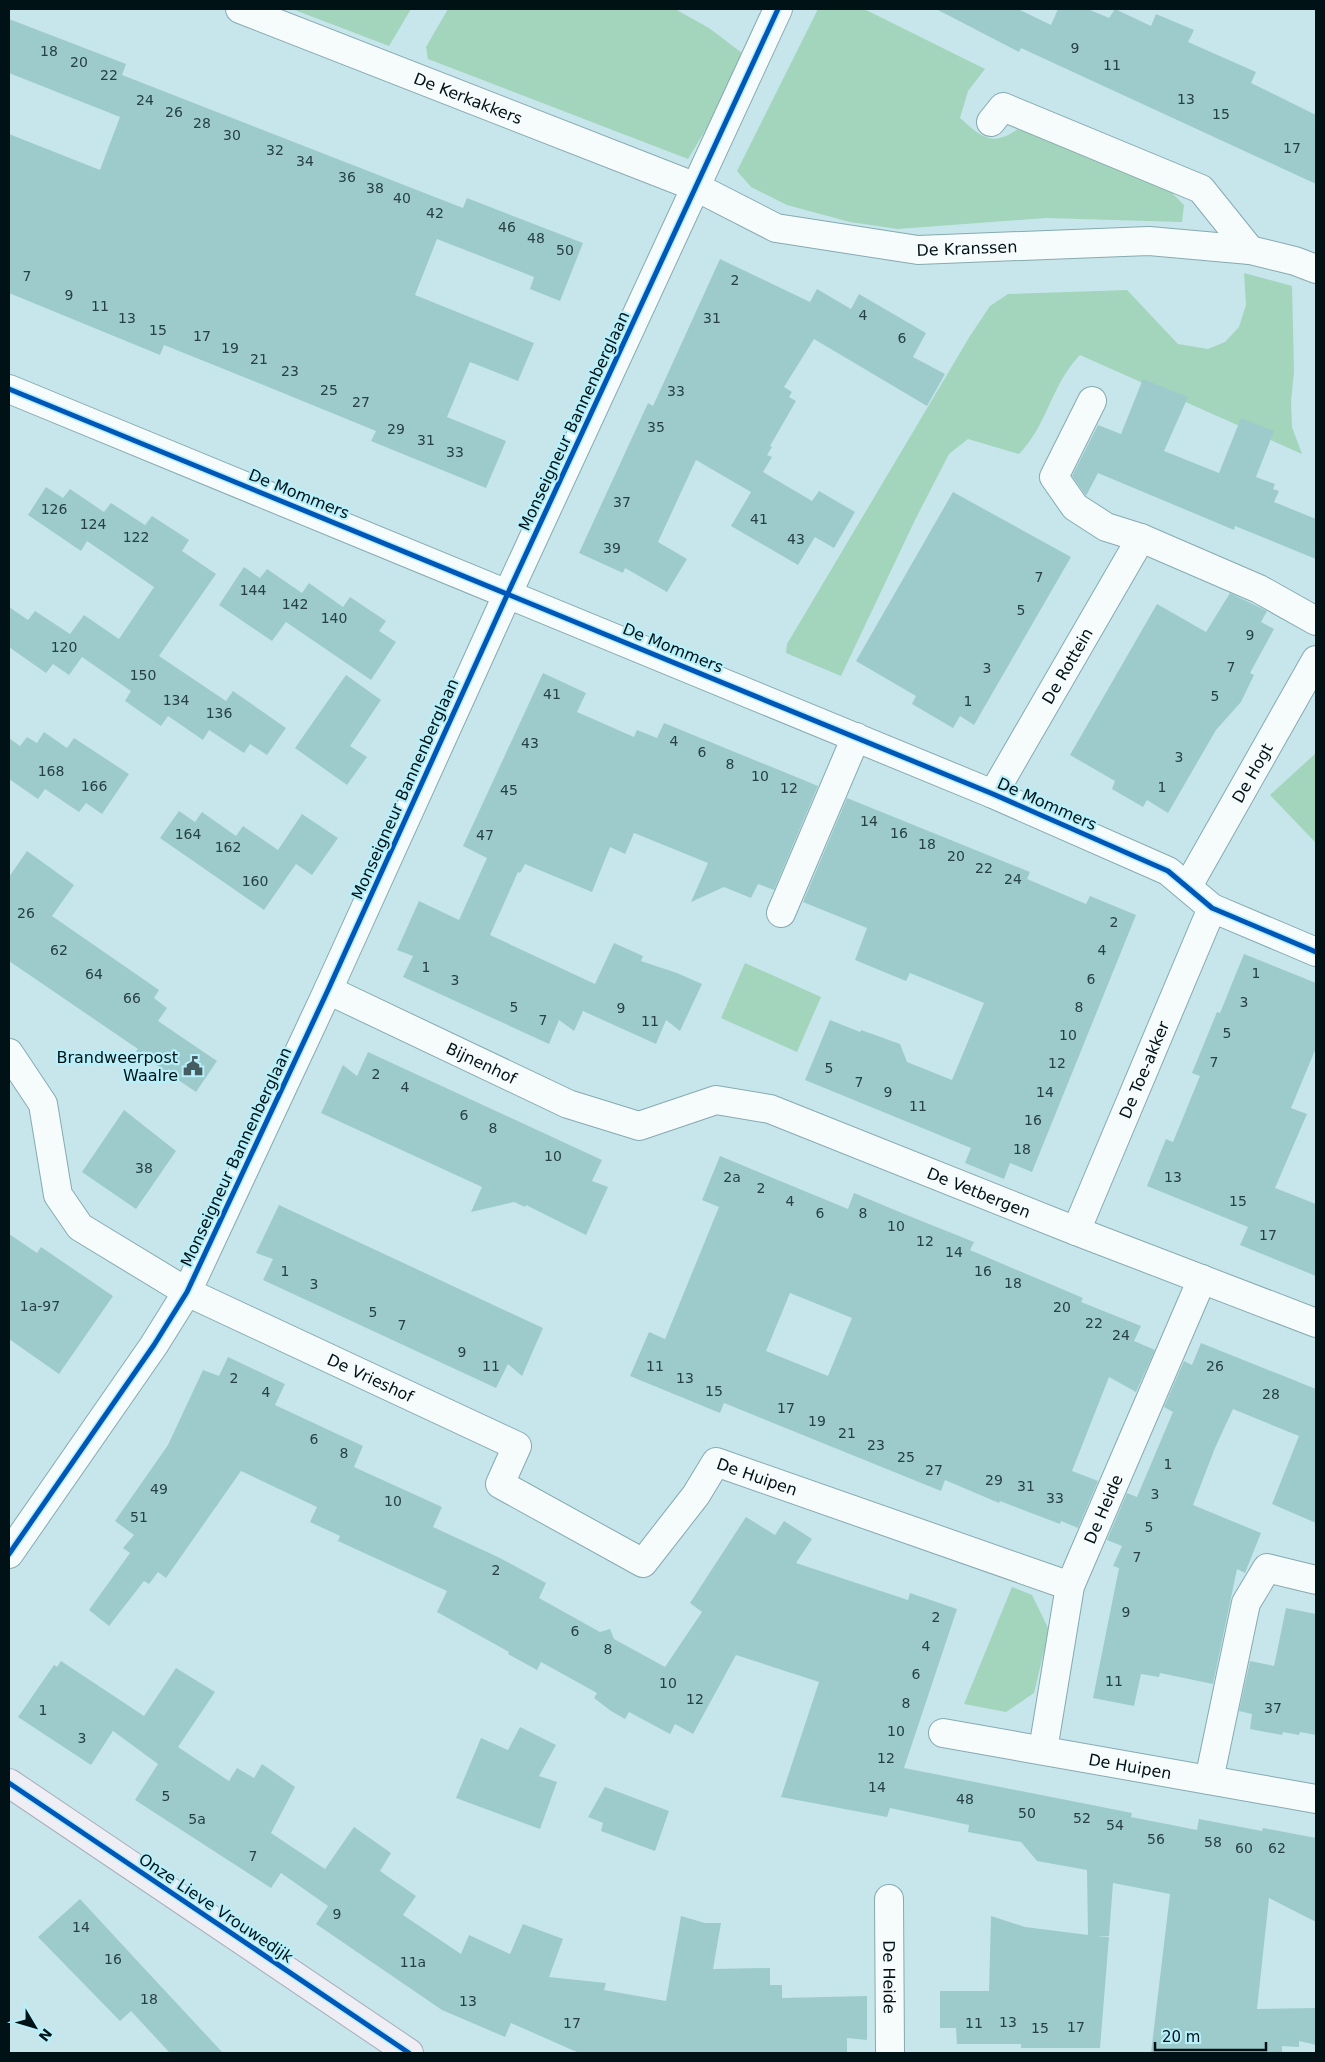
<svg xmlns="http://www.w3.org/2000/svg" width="1325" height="2062" font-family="'DejaVu Sans',sans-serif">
<rect width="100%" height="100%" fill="#c6e6ec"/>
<!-- green -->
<g fill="#a3d4bc">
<polygon points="292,9 411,9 389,46"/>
<polygon points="448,9 675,9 709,28 742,53 714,116 688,159 428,59 426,47"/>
<path d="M 818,9 L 864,9 L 985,69 L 968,91 L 960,118 C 981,137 993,148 1019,128 L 1170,191 L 1184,205 L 1182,222 L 1046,218 L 898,229 L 850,222 L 787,205 L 751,187 L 737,171 Z"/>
<path d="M 1244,273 L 1292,286 L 1294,372 L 1291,401 L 1292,427 L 1302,454 L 1080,355 C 1052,383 1047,426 1019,454 L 968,439 L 949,454 L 915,520 L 841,676 L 786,653 L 787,644 L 970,336 L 990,306 L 1008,294 L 1127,290 L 1178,344 L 1208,349 L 1225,342 L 1239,327 L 1246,305 Z"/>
<polygon points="1316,753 1316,843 1270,795"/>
<polygon points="745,963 821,997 797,1052 721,1018"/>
<polygon points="1012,1587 1032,1595 1049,1630 1034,1693 1006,1712 964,1704"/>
</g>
<!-- building -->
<g fill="#9dcbcc" fill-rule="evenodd">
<polygon points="936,9 1018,9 1051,25 1058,9 1088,9 1109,18 1115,9 1151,26 1156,14 1194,30 1188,42 1256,72 1251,83 1316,115 1316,184 1021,48 1019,52"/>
<polygon points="9,19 126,64 122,75 363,169 463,208 467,198 583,243 560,301 530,289 534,277 437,239 415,295 534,343 518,381 470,362 447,417 506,441 486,488 371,441 376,431 261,384 164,345 160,355 9,293 9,134 100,170 120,117 9,73"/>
<polygon points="720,259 810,302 817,289 851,309 859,294 926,333 913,357 945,374 927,406 814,339 784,387 792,392 789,397 796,401 770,446 772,447 767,455 772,457 763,472 812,501 819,491 855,512 834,548 815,537 798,565 731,526 751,492 696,460 658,542 687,559 667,592 625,568 623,573 579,553 648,403 653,406"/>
<polygon points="1143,379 1188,397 1164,451 1219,473 1241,418 1274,431 1256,477 1275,484 1273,489 1279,491 1274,502 1316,519 1316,559 1235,526 1234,530 1098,473 1086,496 1072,476 1098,425 1121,434"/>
<polygon points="46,487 63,498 70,489 104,512 111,503 145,525 152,516 189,540 182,551 216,574 159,656 226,701 233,691 286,728 267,755 250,744 244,753 209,730 203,740 168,716 161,726 125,701 131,691 82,657 69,675 53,664 46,673 9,647 9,607 28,620 35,611 70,634 84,615 119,639 154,587 87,541 81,551 28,515"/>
<polygon points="953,492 1071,557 974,725 960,716 953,728 912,704 916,696 856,661"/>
<polygon points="244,567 260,578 267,569 302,593 309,583 343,607 350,597 386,621 379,631 396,642 371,680 286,622 272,641 219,605"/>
<polygon points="1230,593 1267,611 1261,622 1274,629 1250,673 1254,675 1241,702 1216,730 1168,813 1147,800 1143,807 1112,789 1115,781 1070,755 1157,604 1206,632"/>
<polygon points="543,673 586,693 577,712 634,737 637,730 657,738 664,723 818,786 774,890 758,884 751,898 724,887 691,902 708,863 634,833 625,854 610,847 592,892 525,864 520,873 518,872 490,935 595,984 614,943 643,956 641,961 677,973 702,984 680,1031 666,1020 656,1044 583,1011 574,1031 559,1020 549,1044 403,977 413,956 397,950 419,901 459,920 487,858 463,846"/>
<polygon points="346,675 381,700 350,746 367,757 347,785 295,748"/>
<polygon points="44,732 67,748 74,738 129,774 102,814 86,803 79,812 45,789 38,799 9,779 9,738 20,746 27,737 37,743"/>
<polygon points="847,798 1030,872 1027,879 1086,904 1090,896 1136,915 1032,1172 1010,1163 1004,1179 965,1163 971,1148 805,1080 830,1020 860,1032 861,1030 900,1044 907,1062 952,1080 984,1003 910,973 906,981 855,960 867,928 803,902"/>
<polygon points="179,811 195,822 202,812 236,836 243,826 278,850 302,814 338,838 312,875 296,864 264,910 160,838"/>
<polygon points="27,851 74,885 52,916 159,990 154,998 167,1008 158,1021 217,1061 196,1092 136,1051 138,1049 9,961 9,877"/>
<polygon points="1244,954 1316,983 1316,1048 1291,1108 1307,1114 1275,1188 1316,1204 1316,1276 1240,1245 1248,1227 1147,1186 1166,1139 1173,1142 1200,1076 1192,1073 1217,1012 1220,1013"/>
<polygon points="368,1052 602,1160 592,1181 608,1187 586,1235 526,1205 525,1207 514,1202 471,1212 482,1187 321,1113 343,1065 357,1076"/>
<polygon points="124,1110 176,1151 136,1209 82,1172"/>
<path d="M 720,1156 L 848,1209 L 854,1193 L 914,1218 L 974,1242 L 970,1250 L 1083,1298 L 1081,1302 L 1141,1326 L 1134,1341 L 1155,1350 L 1136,1392 L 1109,1377 L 1072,1471 L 1098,1481 L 1078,1528 L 1061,1521 L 1060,1524 L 1000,1501 L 999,1503 L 945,1480 L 941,1491 L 724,1403 L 720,1413 L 630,1376 L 649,1332 L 665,1339 L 719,1207 L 702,1200 ZM 790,1293 L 852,1318 L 828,1376 L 766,1351 Z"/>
<polygon points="279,1205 543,1328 522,1376 508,1364 496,1388 263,1280 273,1259 256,1253"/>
<polygon points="9,1234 37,1253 41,1247 113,1296 59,1374 9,1339"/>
<polygon points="1201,1343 1316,1389 1316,1523 1272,1504 1299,1436 1233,1409 1215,1448 1193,1505 1261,1533 1245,1573 1237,1569 1213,1684 1160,1673 1159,1677 1141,1674 1134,1706 1093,1698 1119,1568 1113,1566 1122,1546 1107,1540 1127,1493 1137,1497 1173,1412 1164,1407 1184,1361 1192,1365"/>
<polygon points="228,1357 285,1384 275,1405 363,1446 354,1467 442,1507 433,1527 500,1558 546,1583 539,1598 600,1632 610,1629 614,1639 665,1667 702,1612 690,1603 746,1517 775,1535 784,1521 812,1539 796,1563 908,1600 910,1593 957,1609 904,1768 1132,1813 1131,1817 1197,1830 1199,1819 1262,1831 1263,1828 1316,1838 1316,1922 1269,1898 1257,2009 1316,2008 1316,2045 1299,2041 1299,2047 1282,2046 1282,2053 1151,2053 1170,1894 1113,1883 1109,1936 1096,1936 1109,1937 1100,2048 1021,2048 1021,2044 957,2044 956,2028 940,2028 940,1991 989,1991 991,1916 1025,1927 1088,1935 1087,1870 1037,1861 1021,1842 968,1832 969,1825 890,1808 887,1817 781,1797 819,1682 736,1655 693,1734 675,1724 670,1734 629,1712 625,1719 611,1711 594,1698 597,1693 541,1662 537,1670 508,1654 509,1652 437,1612 447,1591 338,1541 340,1536 310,1522 317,1507 241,1471 166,1578 158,1572 149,1584 144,1581 109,1626 89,1610 130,1553 123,1548 134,1535 115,1521 168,1445 203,1370 219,1376"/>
<polygon points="1286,1608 1316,1614 1316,1735 1300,1732 1299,1735 1283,1732 1282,1735 1250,1729 1252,1714 1239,1711 1250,1661 1274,1666"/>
<polygon points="61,1661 144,1716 176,1668 215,1692 178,1747 229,1781 237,1768 254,1778 262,1764 295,1787 271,1833 325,1869 354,1827 391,1853 380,1871 416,1896 403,1915 461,1954 469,1935 510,1954 523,1924 563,1939 549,1977 606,1983 604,1990 666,2001 681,1916 705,1923 721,1923 713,1969 770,1968 770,1985 782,1985 782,1998 867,1996 867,2040 847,2038 847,2053 579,2053 511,2023 505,2037 442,2010 316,1924 328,1906 281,1873 271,1888 135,1800 158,1764 113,1731 91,1765 18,1717 54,1665 57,1667"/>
<polygon points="520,1727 556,1745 539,1776 557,1782 540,1829 456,1798 481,1738 508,1750"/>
<polygon points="605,1787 669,1811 655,1851 601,1831 603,1823 588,1817"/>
<polygon points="80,1899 141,1965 223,2053 170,2053 131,2011 120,2021 38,1937"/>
</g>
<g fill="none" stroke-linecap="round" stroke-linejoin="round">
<defs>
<g id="minor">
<path id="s1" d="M 240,9 L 696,187 L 776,228 L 918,250 L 1149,241 L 1250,250 L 1295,261 L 1316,269"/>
<polyline points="991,122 1003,107 1201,189 1250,250"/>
<polyline points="9,389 993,794 1168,871 1212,908 1316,952"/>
<polyline points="1092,401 1054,477 1075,507 1106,527 1141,538 1259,589 1316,621"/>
<path id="s2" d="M 993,794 L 1141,538"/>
<path id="s3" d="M 1188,886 L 1316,660"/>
<polyline points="781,913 856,737"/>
<path id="s4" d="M 328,990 L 568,1104 L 639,1126 L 716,1100 L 770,1109 L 1076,1231 L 1316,1323"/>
<path id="s5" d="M 9,1053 L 43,1104 L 58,1195 L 80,1227 L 187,1292 L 517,1446 L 500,1484 L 643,1563 L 696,1495 L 716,1462 L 1070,1586"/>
<path id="s6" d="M 1076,1231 L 1212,908"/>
<polyline points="9,1554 154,1345 187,1292 328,990 508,593 778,9"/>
<path id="s7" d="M 943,1733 L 1316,1799"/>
<path id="s8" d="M 1043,1750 L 1070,1586 L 1202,1279"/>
<polyline points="1209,1780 1246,1603 1267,1568 1316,1580"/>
<path id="s9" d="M 889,1899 L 890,2053"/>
</g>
<polyline id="major" points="9,1783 409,2053"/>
</defs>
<!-- minor casing -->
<use href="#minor" stroke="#86aab0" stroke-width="30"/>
<!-- major casing -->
<use href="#major" stroke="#a8adb9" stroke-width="30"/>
<!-- minor -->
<use href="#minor" stroke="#f6fbfc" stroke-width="28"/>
<!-- major -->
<use href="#major" stroke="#efeef4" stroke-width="28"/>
<defs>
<g id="cycleway">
<polyline points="9,389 993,794 1168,871 1212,908 1316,952"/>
<polyline points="9,1554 154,1345 187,1292 328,990 508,593 778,9"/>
<polyline points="9,1783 409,2053"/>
</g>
</defs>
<!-- cycleway casing -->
<use href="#cycleway" stroke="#b7f0fb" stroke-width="8"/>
<!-- cycleway -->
<use href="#cycleway" stroke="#0057b8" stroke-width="5"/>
</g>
<!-- icons -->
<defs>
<symbol id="civic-bare" viewBox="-9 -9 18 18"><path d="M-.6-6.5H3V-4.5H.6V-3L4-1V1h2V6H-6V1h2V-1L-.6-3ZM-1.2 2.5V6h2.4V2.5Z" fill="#455c61" stroke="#b7f0fb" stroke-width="2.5" paint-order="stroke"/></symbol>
</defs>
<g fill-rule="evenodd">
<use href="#civic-bare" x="179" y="1052" width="28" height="28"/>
</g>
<g text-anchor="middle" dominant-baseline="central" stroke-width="4.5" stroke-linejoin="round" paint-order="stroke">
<!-- number labels -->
<g font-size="14" fill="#274044">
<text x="1075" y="48">9</text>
<text x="49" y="51">18</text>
<text x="79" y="62">20</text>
<text x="1112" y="65">11</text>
<text x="109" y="75">22</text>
<text x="1186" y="99">13</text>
<text x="145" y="100">24</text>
<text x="174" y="112">26</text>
<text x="1221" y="114">15</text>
<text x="202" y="123">28</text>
<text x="232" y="135">30</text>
<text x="1292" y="148">17</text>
<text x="275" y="150">32</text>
<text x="305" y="161">34</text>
<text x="347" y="177">36</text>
<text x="375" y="188">38</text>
<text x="402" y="198">40</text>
<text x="435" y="213">42</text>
<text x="507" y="227">46</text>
<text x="536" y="238">48</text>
<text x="565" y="250">50</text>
<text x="27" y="276">7</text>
<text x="735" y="280">2</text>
<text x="69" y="295">9</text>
<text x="100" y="306">11</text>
<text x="863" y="315">4</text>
<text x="127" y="318">13</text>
<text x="712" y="318">31</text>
<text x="158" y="330">15</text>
<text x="202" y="336">17</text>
<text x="902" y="338">6</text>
<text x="230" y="348">19</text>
<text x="259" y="359">21</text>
<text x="290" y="371">23</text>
<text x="329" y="390">25</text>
<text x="676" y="391">33</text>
<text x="361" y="402">27</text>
<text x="656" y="427">35</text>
<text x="396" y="429">29</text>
<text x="426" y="440">31</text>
<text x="455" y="452">33</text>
<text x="622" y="502">37</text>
<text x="54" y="509">126</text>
<text x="759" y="519">41</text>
<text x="93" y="524">124</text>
<text x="136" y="537">122</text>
<text x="796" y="539">43</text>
<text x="612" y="548">39</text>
<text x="1039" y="577">7</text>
<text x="253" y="590">144</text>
<text x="295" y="604">142</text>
<text x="1021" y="610">5</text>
<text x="334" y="618">140</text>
<text x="1250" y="635">9</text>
<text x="64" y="647">120</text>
<text x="1231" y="667">7</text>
<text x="987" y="668">3</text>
<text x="143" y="675">150</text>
<text x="552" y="694">41</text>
<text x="1215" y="696">5</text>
<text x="176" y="700">134</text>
<text x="968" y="701">1</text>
<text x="219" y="713">136</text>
<text x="674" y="741">4</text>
<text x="530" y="743">43</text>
<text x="702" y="752">6</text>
<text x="1179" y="757">3</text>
<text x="730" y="764">8</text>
<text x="51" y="771">168</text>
<text x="760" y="776">10</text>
<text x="94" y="786">166</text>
<text x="1162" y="787">1</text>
<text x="789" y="788">12</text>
<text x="509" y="790">45</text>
<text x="869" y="821">14</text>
<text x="899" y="833">16</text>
<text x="188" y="834">164</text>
<text x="485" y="835">47</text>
<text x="927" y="844">18</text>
<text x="228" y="847">162</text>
<text x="956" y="856">20</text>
<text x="984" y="868">22</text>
<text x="1013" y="879">24</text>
<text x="255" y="881">160</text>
<text x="26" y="913">26</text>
<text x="1114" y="922">2</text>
<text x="59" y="950">62</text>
<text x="1102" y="950">4</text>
<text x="426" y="967">1</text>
<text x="1256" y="973">1</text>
<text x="94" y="974">64</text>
<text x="1091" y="979">6</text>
<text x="455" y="980">3</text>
<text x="132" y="998">66</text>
<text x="1244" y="1002">3</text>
<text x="514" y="1007">5</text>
<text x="1079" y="1007">8</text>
<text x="621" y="1008">9</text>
<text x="543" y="1020">7</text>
<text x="650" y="1021">11</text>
<text x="1227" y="1033">5</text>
<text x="1068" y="1035">10</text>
<text x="1214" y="1062">7</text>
<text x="1057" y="1063">12</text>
<text x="829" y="1068">5</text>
<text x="376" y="1074">2</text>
<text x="859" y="1082">7</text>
<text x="405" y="1087">4</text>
<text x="888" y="1092">9</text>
<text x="1045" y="1092">14</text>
<text x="918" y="1106">11</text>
<text x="464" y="1115">6</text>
<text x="1033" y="1120">16</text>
<text x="493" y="1128">8</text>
<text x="1022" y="1149">18</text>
<text x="553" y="1156">10</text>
<text x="144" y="1168">38</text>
<text x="732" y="1177">2a</text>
<text x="1173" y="1177">13</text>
<text x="761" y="1188">2</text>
<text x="790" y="1201">4</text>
<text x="1238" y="1201">15</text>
<text x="820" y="1213">6</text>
<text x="863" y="1213">8</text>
<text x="896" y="1226">10</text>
<text x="1268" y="1235">17</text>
<text x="925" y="1241">12</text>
<text x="954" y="1252">14</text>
<text x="285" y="1271">1</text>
<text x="983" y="1271">16</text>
<text x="1013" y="1283">18</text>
<text x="314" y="1284">3</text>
<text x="40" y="1306">1a-97</text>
<text x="1062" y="1307">20</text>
<text x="373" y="1312">5</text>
<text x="1094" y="1323">22</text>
<text x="402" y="1325">7</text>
<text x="1121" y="1335">24</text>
<text x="462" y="1352">9</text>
<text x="491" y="1366">11</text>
<text x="655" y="1366">11</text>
<text x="1215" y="1366">26</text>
<text x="234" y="1378">2</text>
<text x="685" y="1378">13</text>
<text x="714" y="1391">15</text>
<text x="266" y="1392">4</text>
<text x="1271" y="1394">28</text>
<text x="786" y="1408">17</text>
<text x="817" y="1421">19</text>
<text x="847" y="1433">21</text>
<text x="314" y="1439">6</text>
<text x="876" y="1445">23</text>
<text x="344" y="1453">8</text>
<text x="906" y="1457">25</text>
<text x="1168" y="1464">1</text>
<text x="934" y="1470">27</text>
<text x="994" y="1480">29</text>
<text x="1026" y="1486">31</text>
<text x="159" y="1489">49</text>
<text x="1155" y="1494">3</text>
<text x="1055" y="1498">33</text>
<text x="393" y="1501">10</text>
<text x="139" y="1517">51</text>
<text x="1149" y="1527">5</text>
<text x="1137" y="1557">7</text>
<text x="496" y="1570">2</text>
<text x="1126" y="1612">9</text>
<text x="936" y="1617">2</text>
<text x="575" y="1631">6</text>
<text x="926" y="1646">4</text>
<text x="608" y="1649">8</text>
<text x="916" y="1674">6</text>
<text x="1114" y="1681">11</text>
<text x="668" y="1683">10</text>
<text x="695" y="1699">12</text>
<text x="906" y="1703">8</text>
<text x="1273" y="1708">37</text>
<text x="43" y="1710">1</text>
<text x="896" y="1731">10</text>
<text x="82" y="1738">3</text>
<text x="886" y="1758">12</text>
<text x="877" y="1787">14</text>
<text x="166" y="1796">5</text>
<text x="965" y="1799">48</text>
<text x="1027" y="1813">50</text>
<text x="1082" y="1818">52</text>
<text x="197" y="1819">5a</text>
<text x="1115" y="1825">54</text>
<text x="1156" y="1839">56</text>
<text x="1213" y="1842">58</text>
<text x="1244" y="1848">60</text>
<text x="1277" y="1848">62</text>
<text x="253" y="1856">7</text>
<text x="337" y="1914">9</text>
<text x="81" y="1927">14</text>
<text x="113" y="1959">16</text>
<text x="413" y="1962">11a</text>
<text x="149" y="1999">18</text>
<text x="468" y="2001">13</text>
<text x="1008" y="2022">13</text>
<text x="572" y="2023">17</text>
<text x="974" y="2023">11</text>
<text x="1076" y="2027">17</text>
<text x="1040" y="2028">15</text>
</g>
<!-- street labels -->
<g font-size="16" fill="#001216" stroke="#b7f0fb">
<text stroke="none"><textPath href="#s1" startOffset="245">De Kerkakkers</textPath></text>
<text stroke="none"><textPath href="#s1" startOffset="772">De Kranssen</textPath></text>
<text transform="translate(574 421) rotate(-65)">Monseigneur Bannenberglaan</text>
<text transform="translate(299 494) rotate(22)">De Mommers</text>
<text transform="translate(673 648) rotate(22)">De Mommers</text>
<text stroke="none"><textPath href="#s2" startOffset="148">De Rottein</textPath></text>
<text stroke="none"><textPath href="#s3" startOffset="130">De Hogt</textPath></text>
<text transform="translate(405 789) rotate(-66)">Monseigneur Bannenberglaan</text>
<text transform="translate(1047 804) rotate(24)">De Mommers</text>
<text stroke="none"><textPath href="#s4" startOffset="170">Bijnenhof</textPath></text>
<text stroke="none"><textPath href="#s6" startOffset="175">De Toe-akker</textPath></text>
<text transform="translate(236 1157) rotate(-65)">Monseigneur Bannenberglaan</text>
<text stroke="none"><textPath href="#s4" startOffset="701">De Vetbergen</textPath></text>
<text stroke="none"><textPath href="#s5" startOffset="520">De Vrieshof</textPath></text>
<text stroke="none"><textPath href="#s5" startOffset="1055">De Huipen</textPath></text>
<text stroke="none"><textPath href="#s8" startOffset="250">De Heide</textPath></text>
<text stroke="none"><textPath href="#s7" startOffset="190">De Huipen</textPath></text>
<text transform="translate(216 1908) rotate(34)">Onze Lieve Vrouwedijk</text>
<text stroke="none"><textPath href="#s9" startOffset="78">De Heide</textPath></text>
</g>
<!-- poi labels -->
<g font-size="16" fill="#001216" stroke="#b7f0fb" text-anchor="end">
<text x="178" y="1057">Brandweerpost<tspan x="178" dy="18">Waalre</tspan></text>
</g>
</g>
<!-- border -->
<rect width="1325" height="2062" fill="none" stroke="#001216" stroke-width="20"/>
<!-- north arrow -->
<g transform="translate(35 2027) rotate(128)" stroke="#b7f0fb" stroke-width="4" paint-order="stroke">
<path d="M0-4L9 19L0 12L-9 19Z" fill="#001216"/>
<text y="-8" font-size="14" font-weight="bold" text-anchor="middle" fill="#001216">N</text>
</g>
<!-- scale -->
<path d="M1155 2042v8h111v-8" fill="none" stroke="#001216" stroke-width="2.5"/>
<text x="1162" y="2042" font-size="15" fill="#001216" stroke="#b7f0fb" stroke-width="4" paint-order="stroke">20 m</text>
</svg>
